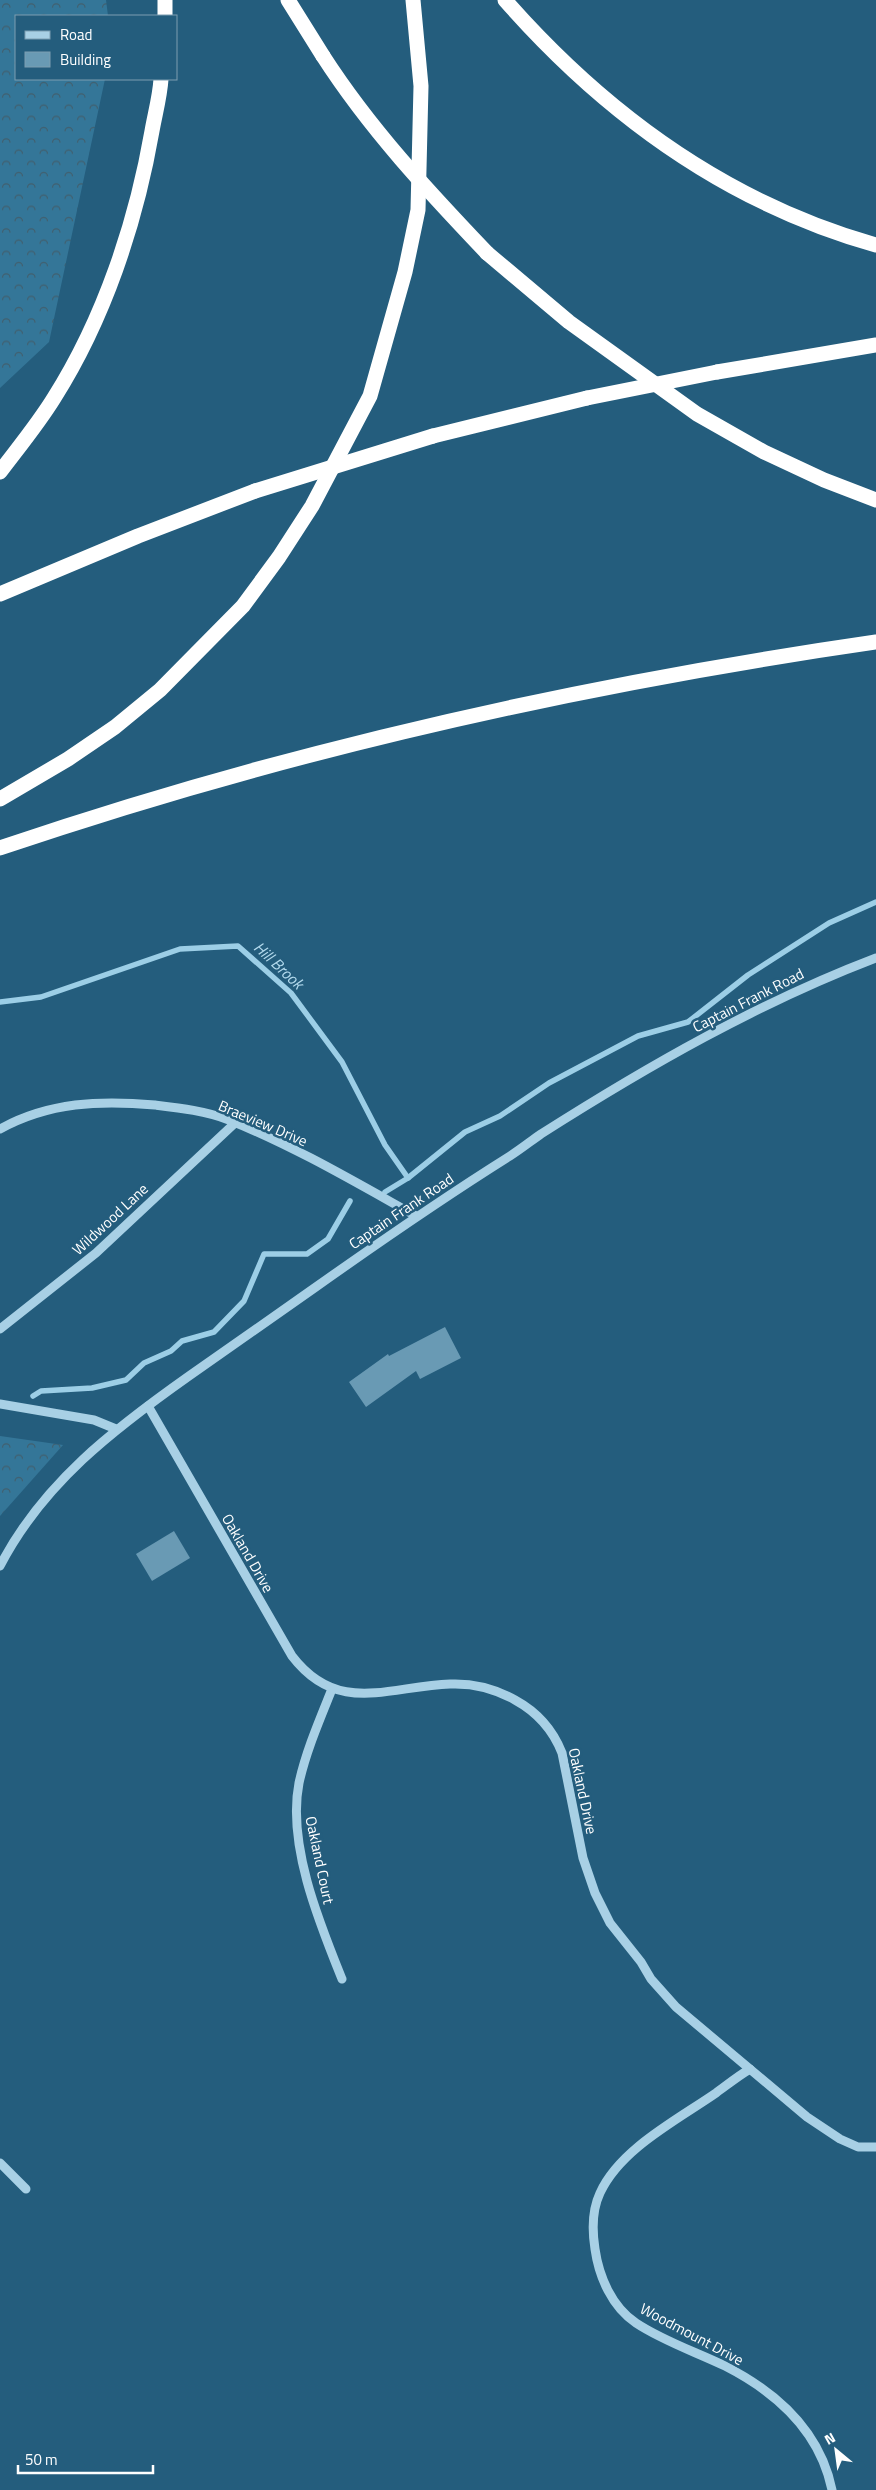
<svg xmlns="http://www.w3.org/2000/svg" width="876" height="2490" font-family="'Titillium Web',sans-serif">
<defs>
<pattern id="forest-crowns" width="20" height="18" patternUnits="userSpaceOnUse" patternTransform="scale(1.25)"><rect width="20" height="18" fill="#347698"/><path d="M2 6a3 3 0 1 1 6 0M12 15a3 3 0 1 1 6 0" fill="none" stroke="#415f6e"/></pattern>
</defs>
<rect width="100%" height="100%" fill="#245d7d"/>
<!-- forest -->
<g fill="url(#forest-crowns)">
<polygon points="0,0 106,0 108,16 16,16 16,79 105,79 49,342 0,388"/>
<polygon points="0,1436 63,1445 0,1516"/>
</g>
<g fill="none" stroke-linecap="round" stroke-linejoin="round">
<!-- stream -->
<g stroke="#9ccee6" stroke-width="5.5">
<polyline points="0,1002 41,997 180,949 238,946 291,993 342,1062 385,1145 408,1178"/>
<polyline points="385,1192 408,1178 465,1132 500,1116 549,1083 638,1036 688,1022 748,975 829,923 876,902"/>
<polyline points="33,1396 41,1391 92,1388 126,1380 144,1363 171,1351 182,1341 214,1332 244,1301 264,1254 307,1254 328,1239 350,1201"/>
</g>
</g>
<!-- building -->
<g fill="#699ab4">
<polygon points="445,1327 461,1358 420,1379 416,1371 366,1407 349,1382 388,1354 389,1356"/>
<polygon points="174,1531 190,1558 152,1581 136,1554"/>
</g>
<g fill="none" stroke-linecap="round" stroke-linejoin="round">
<!-- minor -->
<g stroke="#a8d0e5" stroke-width="9">
<path d="M 0,1129 C 49,1102 100,1100 155,1105 C 180,1108 206,1111 229,1120 C 294,1146 355,1182 416,1216"/>
<polyline points="0,1329 96,1253 235,1123"/>
<polyline points="0,1404 94,1420 116,1429"/>
<path d="M 148,1406 L 292,1656 C 338,1716 389,1686 450,1684 C 474,1683 494,1688 515,1700 C 537,1712 553,1730 562,1753 L 583,1858 L 595,1893 L 610,1923 L 641,1962 L 651,1979 L 676,2007 L 807,2117 L 840,2139 L 858,2147 L 876,2147"/>
<path d="M 0,1566 C 43,1483 114,1429 189,1376 C 230,1347 271,1318 313,1289 C 378,1243 443,1198 510,1156 C 521,1149 531,1141 541,1134 C 648,1066 758,1003 876,958"/>
<path d="M 332,1689 C 320,1719 306,1751 299,1783 C 287,1844 319,1922 342,1979"/>
<path d="M 750,2069 C 738,2076 727,2085 716,2093 C 677,2120 620,2149 600,2193 C 592,2210 592,2230 595,2249 C 599,2277 612,2307 636,2323 C 663,2341 696,2352 725,2366 C 776,2392 820,2431 832,2490"/>
<polyline points="0,2163 26,2189"/>
</g>
<!-- highway -->
<g stroke="#fff" stroke-width="15">
<polyline points="165,0 165,16"/>
<polyline points="288,0 323,56"/>
<path d="M 505,0 C 606,115 727,203 876,245"/>
<polyline points="487,253 569,322 697,414 764,452 824,480 876,500"/>
<polyline points="717,372 876,345"/>
<polyline points="433,436 587,398"/>
<path d="M 0,472 C 18,448 38,424 54,398 C 104,319 136,223 152,131 C 155,114 160,96 161,79"/>
<polyline points="0,594 138,536 255,491"/>
<polyline points="0,799 68,759 115,727 160,690 243,606 279,557 312,506 370,396 405,272 418,210 421,86 413,0"/>
<path d="M 0,848 C 285,751 578,685 876,642"/>
</g>
<!-- highway-bridge -->
<g stroke="#fff" stroke-width="15">
<path d="M 323,56 C 370,129 428,191 487,253"/>
<polyline points="587,398 717,372"/>
<polyline points="255,491 433,436"/>
</g>
</g>
<g text-anchor="middle" dominant-baseline="central" stroke-width="5" stroke-linejoin="round" paint-order="stroke">
<!-- street labels -->
<g font-size="15" fill="#fff" stroke="#245d7d">
<text transform="translate(748 1000) rotate(-27)">Captain Frank Road</text>
<text transform="translate(263 1123) rotate(23)">Braeview Drive</text>
<text transform="translate(401 1211) rotate(-34)">Captain Frank Road</text>
<text transform="translate(110 1219) rotate(-43)">Wildwood Lane</text>
<text transform="translate(248 1553) rotate(60)">Oakland Drive</text>
<text transform="translate(583 1791) rotate(78)">Oakland Drive</text>
<text transform="translate(320 1860) rotate(78)">Oakland Court</text>
<text transform="translate(692 2334) rotate(28)">Woodmount Drive</text>
</g>
<!-- water labels -->
<g font-size="16" font-style="italic" fill="#b3daed" stroke="#245d7d">
<text transform="translate(279 965) rotate(43)">Hill Brook</text>
</g>
</g>
<!-- legend -->
<rect x="15" y="15" width="162" height="65" fill="#245d7d" stroke="#7c9eb1"/>
<rect x="25" y="31" width="25" height="8" fill="#a8d0e5" stroke="#7c9eb1"/>
<text x="60" y="40" font-size="15" fill="#ffffff">Road</text>
<rect x="25" y="52" width="25" height="15" fill="#699ab4" stroke="#7c9eb1"/>
<text x="60" y="65" font-size="15" fill="#ffffff">Building</text>
<!-- north arrow -->
<g transform="translate(836 2450) rotate(331)" stroke="#245d7d" stroke-width="4" paint-order="stroke">
<path d="M0-4L9 19L0 12L-9 19Z" fill="#ffffff"/>
<text y="-8" font-size="14" font-weight="bold" text-anchor="middle" fill="#ffffff">N</text>
</g>
<!-- scale -->
<path d="M18 2465v8h135v-8" fill="none" stroke="#ffffff" stroke-width="2.5"/>
<text x="25" y="2465" font-size="15" fill="#ffffff" stroke="#245d7d" stroke-width="4" paint-order="stroke">50 m</text>
</svg>
